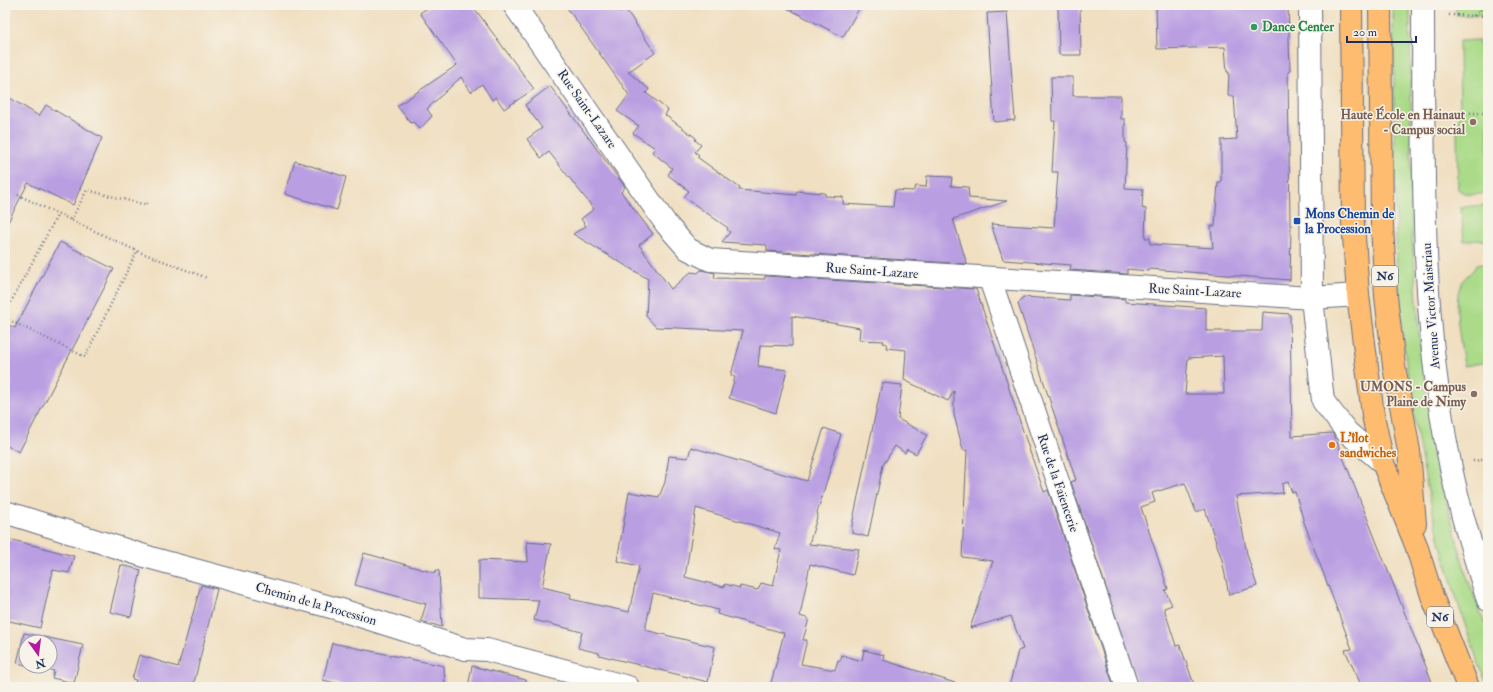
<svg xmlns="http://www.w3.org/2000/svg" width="1493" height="692" font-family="'IM FELL Double Pica',serif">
<rect width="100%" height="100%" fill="#f7f3e8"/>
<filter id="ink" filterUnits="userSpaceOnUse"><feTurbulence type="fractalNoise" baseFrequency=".025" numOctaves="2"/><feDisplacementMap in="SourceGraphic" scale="8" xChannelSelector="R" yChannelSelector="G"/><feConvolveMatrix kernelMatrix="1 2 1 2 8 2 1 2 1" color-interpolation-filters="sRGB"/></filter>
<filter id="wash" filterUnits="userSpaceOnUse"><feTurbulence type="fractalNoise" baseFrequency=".012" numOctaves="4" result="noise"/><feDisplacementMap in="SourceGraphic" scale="16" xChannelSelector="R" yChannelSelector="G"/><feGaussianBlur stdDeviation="0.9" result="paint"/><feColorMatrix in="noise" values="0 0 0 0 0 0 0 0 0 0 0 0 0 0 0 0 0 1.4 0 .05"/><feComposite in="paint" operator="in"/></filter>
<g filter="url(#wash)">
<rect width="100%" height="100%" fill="#f0dfc1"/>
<!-- green -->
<g fill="#abdb89" stroke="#638574">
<path d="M 1393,5 L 1410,5 L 1412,235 L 1421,353 L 1435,459 L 1466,574 L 1488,633 L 1488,687 C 1436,558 1408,418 1398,280 C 1396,257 1396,234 1396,211 C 1394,142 1394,74 1393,5 Z"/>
<polygon points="1456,5 1488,5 1488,16 1456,15"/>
<path d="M 1479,40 L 1480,54 L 1487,53 L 1488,193 C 1477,194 1466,197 1458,189 L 1457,131 L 1460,113 L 1459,41 Z"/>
<polygon points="1488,205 1488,240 1464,241 1461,207"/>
<path d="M 1488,263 L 1488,362 L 1464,366 C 1461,342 1452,305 1461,284 C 1464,276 1473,273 1476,265 Z"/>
</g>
<g id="blocks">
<!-- building -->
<g fill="#b99ee2" fill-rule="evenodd">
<polygon points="432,5 472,5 534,89 504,109 496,97 492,100 482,84 471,92 461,77 427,109 432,116 420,129 413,122 411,123 397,106 457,65 420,13"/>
<polygon points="565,5 615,5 620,12 625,8 655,53 628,72 649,89 646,93 668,110 665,115 696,138 695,140 701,145 695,152 699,155 697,157 740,188 739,190 796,195 797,191 825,193 825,196 843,197 843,204 893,207 895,190 913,191 916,186 926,187 927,176 952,177 951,186 968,187 969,198 1007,201 953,219 967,264 767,251 767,245 722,242 730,232 727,230 728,228 684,197 689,191 668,175 672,168 652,152 655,148 633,133 639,126 617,111 629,95"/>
<polygon points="781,5 861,5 843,37"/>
<polygon points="1058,5 1080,5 1081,55 1059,55"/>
<polygon points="1156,5 1288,5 1290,71 1288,72 1290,225 1291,225 1290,280 1150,269 1149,271 1127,269 1127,274 1070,270 1071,265 1003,260 991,224 1054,228 1058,172 1052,172 1055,121 1052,121 1051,77 1073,77 1073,96 1121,96 1121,119 1125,119 1125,142 1127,143 1125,188 1143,189 1142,208 1146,209 1145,238 1150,238 1150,244 1213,248 1211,226 1215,226 1218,182 1221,182 1221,140 1237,139 1234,96 1228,96 1229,72 1227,72 1225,47 1157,49"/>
<polygon points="1007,12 1015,120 994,122 987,13"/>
<polygon points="550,86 625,187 621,192 653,234 639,245 671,289 691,272 698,273 701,270 715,273 714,278 765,279 765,276 976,289 1030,452 1044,492 1048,490 1114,687 1009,687 1018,651 1023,649 1011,616 970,628 993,561 962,557 967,450 963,450 954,415 954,391 948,401 904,380 906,350 886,348 887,344 883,343 884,341 859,340 860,328 792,316 792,346 760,345 758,366 787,370 776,413 729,398 735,377 731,375 743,331 656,327 646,316 648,279 573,234 586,226 581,219 594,209 549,152 541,158 527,139 542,128 525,105"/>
<polygon points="5,95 39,116 46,105 102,138 73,205 28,183 5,228"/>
<polygon points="295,161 346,177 337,210 285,194"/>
<polygon points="60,242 114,269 19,452 5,445 5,323 15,328"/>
<path d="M 1070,295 L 1125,299 L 1125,302 L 1206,308 L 1206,331 L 1262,331 L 1263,312 L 1290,314 L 1292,436 L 1332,433 L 1335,437 L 1434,687 L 1362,687 L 1345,650 L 1352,649 L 1304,522 L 1295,492 L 1292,492 L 1288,482 L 1282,484 L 1283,493 L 1236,496 L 1247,554 L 1257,586 L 1229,595 L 1222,560 L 1205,509 L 1196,512 L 1185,483 L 1152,493 L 1155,502 L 1141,507 L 1168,589 L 1165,590 L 1172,605 L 1164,608 L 1176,646 L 1180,645 L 1195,687 L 1139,687 L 1071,482 L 1076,480 L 1018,304 L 1023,297 L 1070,300 ZM 1223,356 L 1224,394 L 1185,394 L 1188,358 Z"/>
<polygon points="882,383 902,385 898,419 927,435 916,454 907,449 905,453 895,446 883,465 868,537 852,533 852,525"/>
<path d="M 824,428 L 841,434 L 817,513 L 818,514 L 809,544 L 859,549 L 853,575 L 810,564 L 800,616 L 809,619 L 803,640 L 807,640 L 801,664 L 835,670 L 838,660 L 840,661 L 842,655 L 862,661 L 864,650 L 884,655 L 883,660 L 955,683 L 954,687 L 770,687 L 784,633 L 717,614 L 718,610 L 653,593 L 645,630 L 715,647 L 708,682 L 599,655 L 599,653 L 578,648 L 582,632 L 534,620 L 539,600 L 479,598 L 479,560 L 528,562 L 527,542 L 551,544 L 542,587 L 571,594 L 570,599 L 629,612 L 639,566 L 617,561 L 629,492 L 659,497 L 665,482 L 669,456 L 688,458 L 691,447 L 807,481 ZM 696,508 L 780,533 L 775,549 L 781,550 L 773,586 L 761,583 L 758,590 L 740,586 L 740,588 L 725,584 L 724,587 L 685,577 Z"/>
<polygon points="5,538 74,556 69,573 53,570 40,628 5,620"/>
<polygon points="364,553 435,573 436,570 439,571 442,627 421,621 426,604 355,585"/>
<polygon points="121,565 141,570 131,617 110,612"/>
<polygon points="201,585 217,589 193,687 134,687 136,680 132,679 139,655 178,667"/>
<polygon points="24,633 83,645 74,683 52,678 54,671 32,666 50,666 50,642 26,642 26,665 17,663"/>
<polygon points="332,643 444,666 445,687 351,687 323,680"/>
<polygon points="472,666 526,680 526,687 468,687"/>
</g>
</g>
</g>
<g filter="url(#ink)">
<use href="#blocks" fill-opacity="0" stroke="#666d81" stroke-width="1"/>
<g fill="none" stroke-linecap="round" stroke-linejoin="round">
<defs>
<g id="street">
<polyline points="514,5 666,224 688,249 710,260 1312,298 1358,295"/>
<polyline points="1310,5 1312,298 1323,401 1347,432 1383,463"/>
<path d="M 1423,5 C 1424,157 1419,313 1450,463 C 1459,509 1474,555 1488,600"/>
<polyline points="990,279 1127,687"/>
<polyline points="5,512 151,558 338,609 465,649 487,650 628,687"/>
</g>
<g id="primary">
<polyline points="1351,5 1353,222 1358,295 1373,415 1383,463 1416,545 1432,596 1468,687"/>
<polyline points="1380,5 1382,225 1386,296 1394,366 1409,451 1415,524"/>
</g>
</defs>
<!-- street casing -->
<use href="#street" stroke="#666d81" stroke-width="24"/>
<!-- primary casing -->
<use href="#primary" stroke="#666d81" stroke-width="24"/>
<!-- path -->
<g stroke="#666d81" stroke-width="2.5" stroke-dasharray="1 3" stroke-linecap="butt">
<polyline points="1449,15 1488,16"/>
<polyline points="1475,16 1485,5"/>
<polyline points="1450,113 1487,113"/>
<polyline points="18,195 137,251 207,278"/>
<polyline points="71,220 87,190 146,205 147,202"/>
<polyline points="5,313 58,214"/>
<polyline points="5,318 85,357 137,251"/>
<polyline points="1473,461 1488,459"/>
</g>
<!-- street -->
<use href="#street" stroke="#fff" stroke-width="22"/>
<!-- primary -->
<use href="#primary" stroke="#fdbc6f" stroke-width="22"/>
</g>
</g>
<!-- markers -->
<circle fill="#2e9e5b" stroke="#f7f3e8" stroke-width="1.5" cx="1254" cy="27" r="4"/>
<g fill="#8d6e63" stroke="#f7f3e8" stroke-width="1.5">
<circle cx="1473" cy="122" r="4"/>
<circle cx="1474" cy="394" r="4"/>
</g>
<rect fill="#1a4fb4" stroke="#f7f3e8" stroke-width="1.5" x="1293" y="217" width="8" height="8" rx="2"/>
<circle fill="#e8710a" stroke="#f7f3e8" stroke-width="1.5" cx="1332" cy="445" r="4"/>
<g text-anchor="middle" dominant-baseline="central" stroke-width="3" stroke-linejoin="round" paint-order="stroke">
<!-- shield labels -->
<g fill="#f7f3e8" stroke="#5d6a87" stroke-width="1">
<rect x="1372" y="266" width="26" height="20" rx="3"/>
<rect x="1427" y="607" width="26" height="20" rx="3"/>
</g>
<g font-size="12" font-weight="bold" fill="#1b2f5e">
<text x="1385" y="276">N6</text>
<text x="1440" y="617">N6</text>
</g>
<!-- leisure labels -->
<g font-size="13" font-weight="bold" fill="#27864d" stroke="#f7f3e8" text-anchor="start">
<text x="1262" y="27">Dance Center</text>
</g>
<!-- street labels -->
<g font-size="13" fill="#1b2f5e" stroke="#f7f3e8">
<text transform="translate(587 109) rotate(55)">Rue Saint-Lazare</text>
<text transform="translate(872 271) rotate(4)">Rue Saint-Lazare</text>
<text transform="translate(1195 291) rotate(3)">Rue Saint-Lazare</text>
<text transform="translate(1431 306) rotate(-94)">Avenue Victor Maistriau</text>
<text transform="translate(1058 483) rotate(71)">Rue de la Faïencerie</text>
<text transform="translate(316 604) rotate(16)">Chemin de la Procession</text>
</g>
<!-- education labels -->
<g font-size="13" font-weight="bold" fill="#785e54" stroke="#f7f3e8" text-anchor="end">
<text x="1465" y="115">Haute École en Hainaut<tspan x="1465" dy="15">- Campus social</tspan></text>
<text x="1466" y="387">UMONS - Campus<tspan x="1466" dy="15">Plaine de Nimy</tspan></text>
</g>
<!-- transit labels -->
<g font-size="13" font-weight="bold" fill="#164399" stroke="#f7f3e8" text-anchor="start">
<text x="1305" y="214">Mons Chemin de<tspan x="1305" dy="15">la Procession</tspan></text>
</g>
<!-- food labels -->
<g font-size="13" font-weight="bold" fill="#c56008" stroke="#f7f3e8" text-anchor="start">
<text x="1340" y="438">L'îlot<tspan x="1340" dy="15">sandwiches</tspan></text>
</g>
</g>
<!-- margin -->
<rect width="1493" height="692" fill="none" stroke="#f7f3e8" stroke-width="20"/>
<!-- north arrow -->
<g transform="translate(38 654) rotate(166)"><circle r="19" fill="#f7f3e8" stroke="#9fa5b1"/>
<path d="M0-3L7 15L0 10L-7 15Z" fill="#b5179e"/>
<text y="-6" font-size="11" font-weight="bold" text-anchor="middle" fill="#1b2f5e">N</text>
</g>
<!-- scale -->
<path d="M1347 36v6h69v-6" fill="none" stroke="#1b2f5e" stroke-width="2"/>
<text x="1353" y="36" font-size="12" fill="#1b2f5e" stroke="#f7f3e8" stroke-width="3" paint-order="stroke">20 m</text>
</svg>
